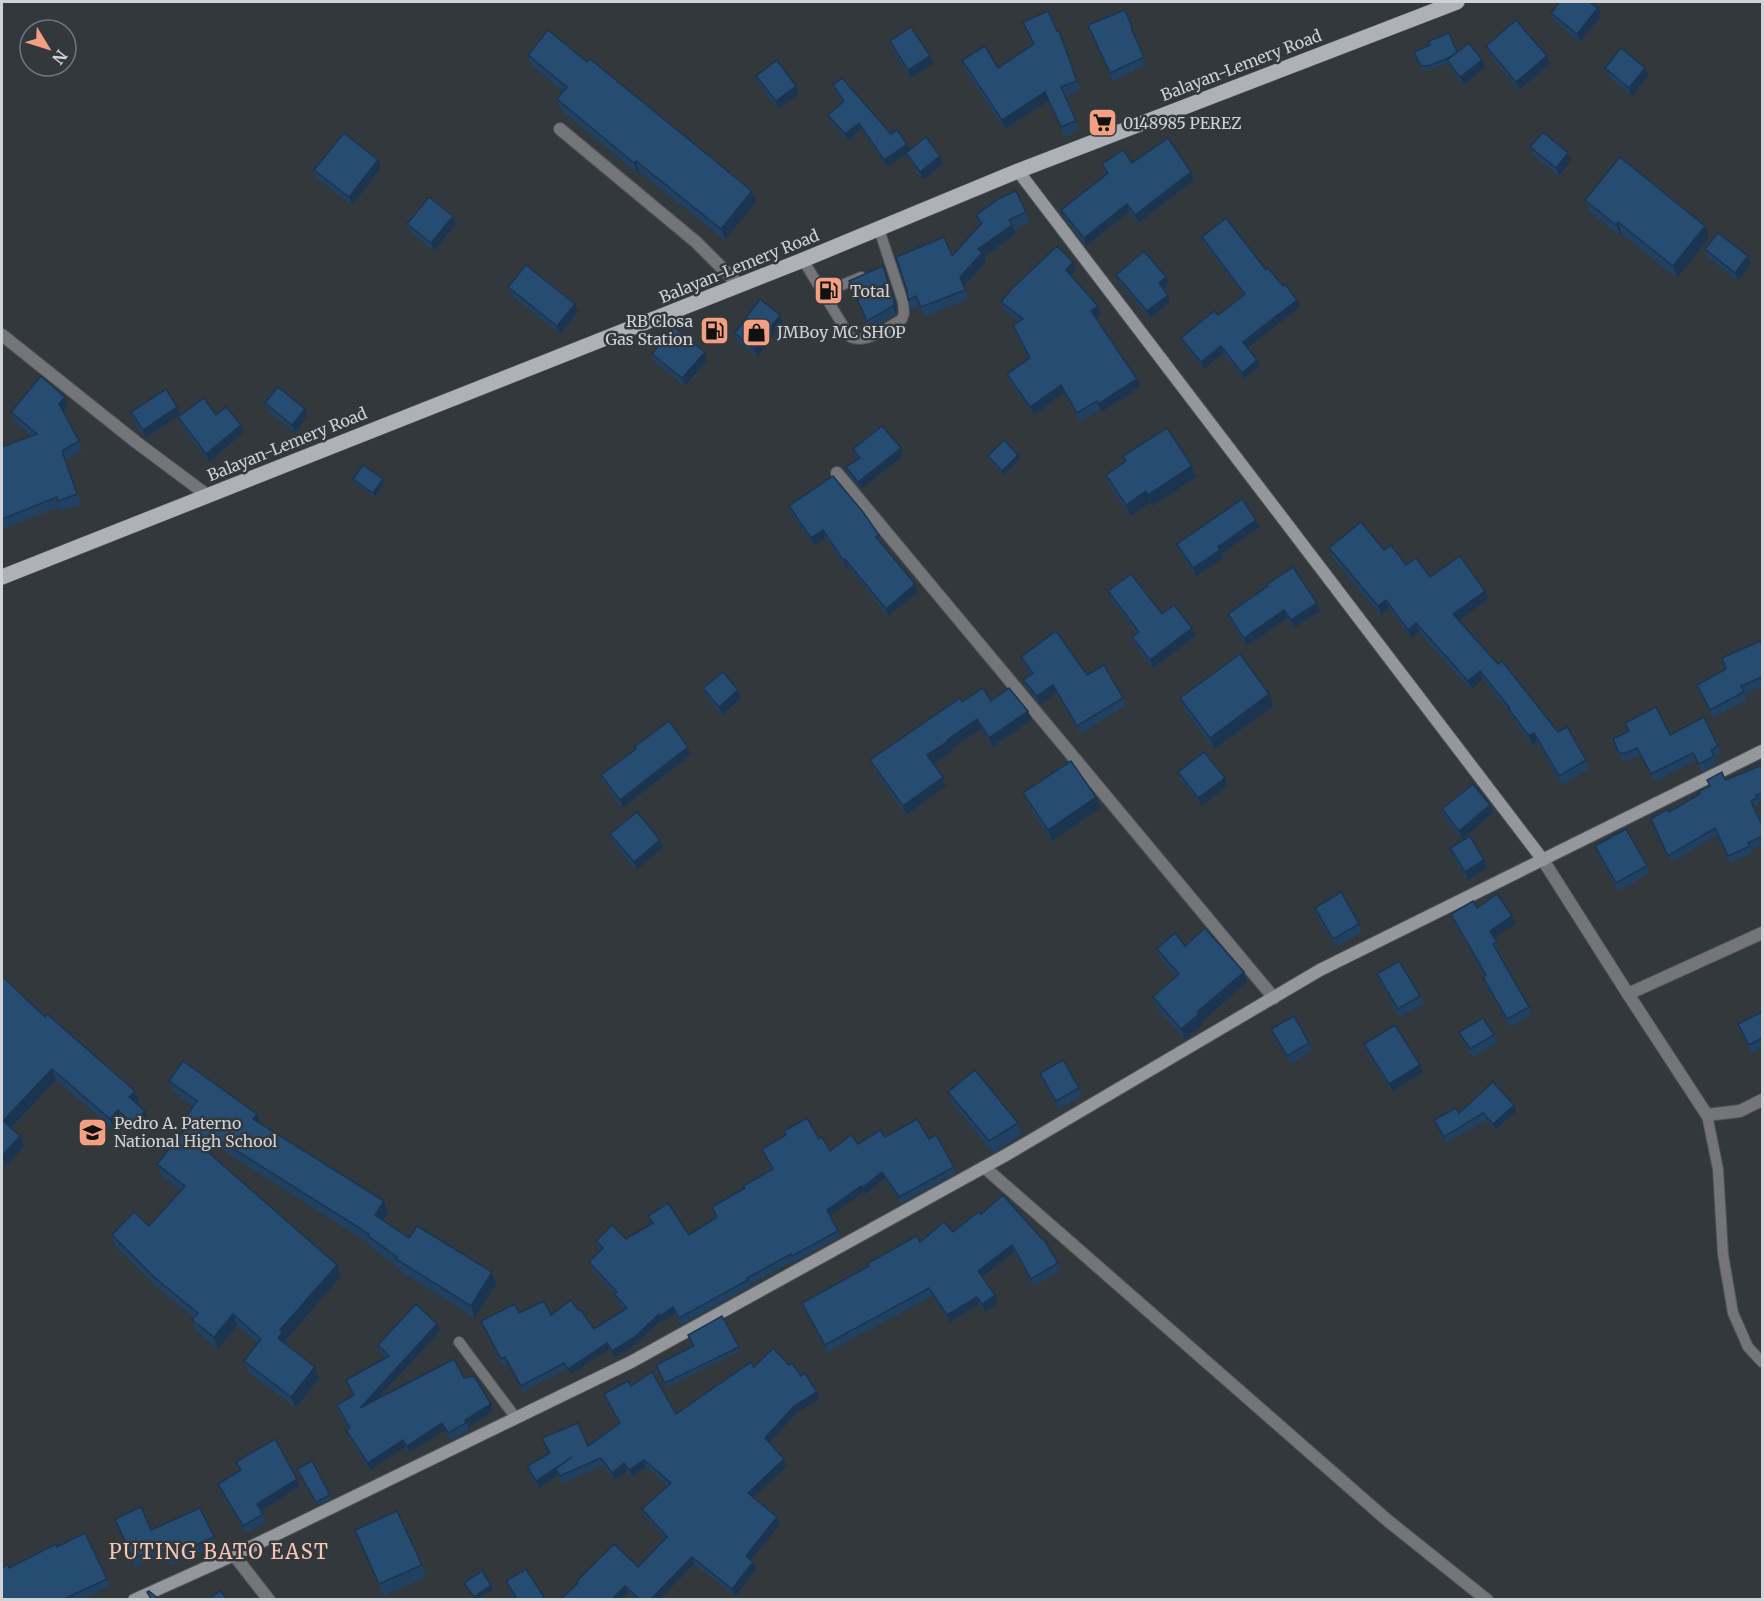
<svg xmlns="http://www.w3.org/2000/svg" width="1764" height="1601" font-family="Merriweather,serif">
<rect width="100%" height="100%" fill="#33383d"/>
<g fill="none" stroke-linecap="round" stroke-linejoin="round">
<defs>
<g id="lane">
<path d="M 803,260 L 850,337 C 867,345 888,327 902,319 L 904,313 L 903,302 L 879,229"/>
<polyline points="823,293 861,277"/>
<polyline points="1707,1115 1718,1169 1723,1254 1733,1313 1748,1347 1762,1362"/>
<polyline points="459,1342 516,1418"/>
</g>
<g id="street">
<polyline points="560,129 696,242 739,285"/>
<polyline points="2,335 136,442 207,495"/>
<polyline points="837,473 1274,998"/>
<polyline points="1543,860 1628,994 1707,1115 1740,1111 1762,1100"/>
<polyline points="1628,994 1762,933"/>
<polyline points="984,1167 1387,1520 1487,1600"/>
<polyline points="234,1555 269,1600"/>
</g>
<g id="secondary">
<polyline points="1018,171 1543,860"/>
<polyline points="134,1600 234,1555 631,1362 1006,1155 1320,970 1762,751"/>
</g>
<polyline id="primary" points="2,577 803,260 1018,171 1457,2"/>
</defs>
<!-- lane casing -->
<use href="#lane" stroke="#4f5459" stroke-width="12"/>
<!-- street casing -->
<use href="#street" stroke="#4f5459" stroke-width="14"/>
<!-- secondary casing -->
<use href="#secondary" stroke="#4f5459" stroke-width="14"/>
<!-- primary casing -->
<use href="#primary" stroke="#4f5459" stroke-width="16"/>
<!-- lane -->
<use href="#lane" stroke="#737578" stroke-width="10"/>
<!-- street -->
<use href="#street" stroke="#737578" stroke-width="12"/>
<!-- secondary -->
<use href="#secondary" stroke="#94989c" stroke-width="12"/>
<!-- primary -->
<use href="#primary" stroke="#aeb2b8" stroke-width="15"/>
</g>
<!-- wall -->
<g fill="#214162">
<polygon points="1598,8 1601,16 1580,42 1554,21 1551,13"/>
<polygon points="1125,10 1135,35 1134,36 1146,65 1113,81 1088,25"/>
<polygon points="1023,22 1057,31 1059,31 1080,90 1065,96 1079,130 1065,137 1048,101 1005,129 965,69 962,60 998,68 1033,45"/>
<polygon points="890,41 930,56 933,64 911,78 892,49"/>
<polygon points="1486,46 1547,56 1550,64 1519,90 1489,54"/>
<polygon points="1414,52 1457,52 1485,68 1463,85 1450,67 1448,63 1429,70 1423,70"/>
<polygon points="528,55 587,62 756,202 725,240 639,172 638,174 561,110 557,99 563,91 531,65"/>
<polygon points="1605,68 1645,68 1648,76 1632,96 1608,76"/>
<polygon points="756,76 799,94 778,109 759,84"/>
<polygon points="833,85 909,150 943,164 923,180 909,160 906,153 887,167 861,129 848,141 831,122 828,115 843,103 835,91"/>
<polygon points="1530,147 1571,161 1559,176 1533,155"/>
<polygon points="378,160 381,168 352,205 317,178 314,170"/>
<polygon points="1132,163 1191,172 1194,180 1138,223 1129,212 1086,246 1064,218 1061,210 1107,174 1102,164"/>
<polygon points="1585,200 1709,238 1677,278 1622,234 1620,236 1590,212"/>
<polygon points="1026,212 1029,222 1014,229 1016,234 984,257 986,262 964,286 968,299 924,317 920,306 911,310 908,300 952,256 980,225 976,215"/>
<polygon points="407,224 456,224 434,251 410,232"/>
<polygon points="1202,237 1266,270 1300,307 1248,347 1257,360 1260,366 1244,379 1223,353 1204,369 1184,345 1181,338 1218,315 1244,295 1204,244"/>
<polygon points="1705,249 1748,256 1751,264 1738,281 1708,257"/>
<polygon points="1073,262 1076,271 1071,276 1101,314 1096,318 1140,387 1101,412 1100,410 1080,421 1064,393 1034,415 1010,383 1007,374 1029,358 1016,334 1013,325 1019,322 1004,310 1001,302 1015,286"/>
<polygon points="1116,275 1166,277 1169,284 1164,289 1168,295 1170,302 1150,318 1119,282"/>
<polygon points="849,281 896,304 896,314 870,329"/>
<polygon points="508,287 578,312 560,334 511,295"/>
<polygon points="780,315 783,323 757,357 737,341 735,333"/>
<polygon points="652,354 707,360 685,386 655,362"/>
<polygon points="265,403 307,417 295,433 268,411"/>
<polygon points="68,407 63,412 79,441 82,450 65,460 81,504 61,511 60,507 2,529 2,447 31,436 14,421 11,412"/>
<polygon points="131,412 180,414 145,438 134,420"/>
<polygon points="216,415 241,425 244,432 209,462 181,425 178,417"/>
<polygon points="853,449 903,456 861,489 849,475 846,467 857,459"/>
<polygon points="988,456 1020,459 1004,475 989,460"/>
<polygon points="1123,456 1196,477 1152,506 1150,502 1130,516 1110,486 1106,475 1125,461"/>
<polygon points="353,479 384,483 375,497 355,483"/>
<polygon points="789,506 879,535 882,543 918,592 888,616 848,566 846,568 825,538 814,545 792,514"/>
<polygon points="1259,527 1221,554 1223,558 1196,576 1180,552 1177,544"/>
<polygon points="1329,548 1384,550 1406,565 1430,577 1485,591 1488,599 1459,620 1558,732 1586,760 1589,769 1562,785 1537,742 1532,745 1511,716 1509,712 1483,679 1471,690 1419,632 1411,638 1389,608 1381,615 1332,557"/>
<polygon points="1267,584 1317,603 1320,611 1294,628 1287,618 1247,646 1231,622 1228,614 1268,587"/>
<polygon points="1108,591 1192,628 1195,636 1153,668 1135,645 1132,637 1137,633 1111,599"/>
<polygon points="1762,646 1762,686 1745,694 1747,700 1713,718 1700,693 1697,685 1726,669 1722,658"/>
<polygon points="1021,657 1087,675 1123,698 1126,706 1080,733 1056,693 1040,704 1026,687 1023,680 1031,674 1024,665"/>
<polygon points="703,688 741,698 722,715 706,696"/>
<polygon points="1269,694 1273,706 1214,749 1185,710 1180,698"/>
<polygon points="991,701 1028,711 1032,720 992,747 981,729 951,749 952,751 933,763 943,777 946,786 906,815 874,769 870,760 962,702"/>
<polygon points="1625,723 1718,746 1721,753 1715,757 1717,764 1702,772 1696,760 1654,782 1640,755 1629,760 1622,760 1613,739 1628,732"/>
<polygon points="634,747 688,747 691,755 622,808 604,783 601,775 635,749"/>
<polygon points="1762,765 1762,800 1758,802 1759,805 1754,807 1762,825 1762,844 1751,850 1752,853 1730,863 1717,835 1671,862 1651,819 1669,812 1700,794 1709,786 1707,780 1725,780"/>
<polygon points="1178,772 1227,786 1201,806 1181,780"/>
<polygon points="1023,793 1100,808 1052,841 1028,805"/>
<polygon points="1442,809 1493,813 1462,839 1444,817"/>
<polygon points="610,834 662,848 636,870 613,842"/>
<polygon points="1595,846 1647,866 1650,873 1618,891 1598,854"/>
<polygon points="1450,848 1484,860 1487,868 1468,880 1453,856"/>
<polygon points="1315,908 1359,924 1362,932 1336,947 1317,916"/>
<polygon points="1477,908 1512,916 1515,924 1494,938 1499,950 1497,951 1529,1007 1531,1015 1510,1027 1486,985 1483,977 1485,976 1454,921 1451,914"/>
<polygon points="1185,946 1244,972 1247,982 1202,1022 1203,1024 1185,1040 1157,1008 1153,997 1176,977 1161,960 1157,949"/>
<polygon points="1377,974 1420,996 1423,1004 1400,1017 1380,982"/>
<polygon points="2,976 45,1017 135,1091 139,1102 137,1104 149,1121 137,1134 122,1121 114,1130 56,1080 11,1128 20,1136 24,1147 5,1167 2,1163"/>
<polygon points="1762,1012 1762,1047 1751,1053 1738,1024"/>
<polygon points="1271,1029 1309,1043 1312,1051 1290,1064 1274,1036"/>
<polygon points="1459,1032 1494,1035 1497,1043 1473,1057 1462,1040"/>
<polygon points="1364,1044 1423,1072 1392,1092 1367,1052"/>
<polygon points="1040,1073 1079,1088 1082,1096 1059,1109 1043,1081"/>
<polygon points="169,1081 260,1123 388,1213 383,1220 409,1238 492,1272 496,1284 475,1318 400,1271 398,1267 372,1248 370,1244 215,1145 209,1153 337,1265 341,1276 286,1340 287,1343 286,1344 319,1378 296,1408 249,1373 244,1361 258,1344 237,1325 218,1349 196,1331 192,1320 194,1318 158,1288 116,1247 112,1235 149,1226 181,1191 161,1175 157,1164 188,1125 185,1118 193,1106 173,1092"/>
<polygon points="948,1092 1018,1123 1022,1135 993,1153 953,1104"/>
<polygon points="1514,1105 1516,1111 1495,1130 1486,1120 1446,1143 1437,1127 1434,1120 1459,1113"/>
<polygon points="784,1131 819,1139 830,1151 885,1137 929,1139 954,1167 956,1173 901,1203 885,1179 865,1194 863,1192 830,1216 838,1231 840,1237 794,1262 794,1261 750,1284 751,1286 681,1325 675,1313 663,1322 661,1320 637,1343 615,1358 609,1349 570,1375 566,1369 523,1392 508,1363 503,1366 483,1327 481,1321 519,1313 551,1315 594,1329 624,1309 617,1300 615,1294 591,1268 589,1262 601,1250 598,1248 596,1241 626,1239 652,1224 648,1216 689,1235 716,1218 712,1207 744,1188 772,1170 762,1149 785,1135"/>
<polygon points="981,1214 1058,1263 1061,1270 1034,1286 1014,1252 983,1277 995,1295 998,1302 985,1312 979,1304 950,1322 932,1296 828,1352 805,1310 802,1303 869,1266 868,1263 920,1242 953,1232"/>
<polygon points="440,1331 378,1399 464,1378 491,1404 493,1411 468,1427 469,1430 451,1440 445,1430 409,1453 405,1447 370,1470 349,1437 346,1430 349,1429 339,1412 337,1405 353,1396 346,1380 386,1358 380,1352 378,1345"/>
<polygon points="688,1335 739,1347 740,1351 667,1387 656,1365 693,1346"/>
<polygon points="789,1365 801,1376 819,1399 797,1413 769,1443 784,1459 787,1466 754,1497 777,1517 780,1524 751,1560 753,1562 756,1569 735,1596 694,1564 660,1599 635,1599 628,1593 621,1599 561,1599 578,1583 577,1581 638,1567 665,1539 645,1516 642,1509 668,1486 646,1467 632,1477 627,1471 614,1480 603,1465 563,1483 558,1475 539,1488 529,1473 527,1466 549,1453 542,1438 588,1446 619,1423 607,1401 604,1394 631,1386 676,1414 754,1367"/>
<polygon points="236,1462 300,1486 261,1511 266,1522 246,1534 221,1492 218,1484 240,1471"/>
<polygon points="297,1469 330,1495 331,1498 317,1505"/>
<polygon points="115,1519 151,1530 214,1537 216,1545 170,1566 164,1554 135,1567"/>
<polygon points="355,1530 422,1565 426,1577 383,1596"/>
<polygon points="57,1547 107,1579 110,1586 83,1599 2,1599 9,1568"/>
<polygon points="506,1581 545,1599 515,1599 508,1588"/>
</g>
<!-- shaded-wall -->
<g fill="#1b3550">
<polygon points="1598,8 1601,16 1580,42 1577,34"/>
<polygon points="930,56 933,64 911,78 908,70"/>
<polygon points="1547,56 1550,64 1519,90 1516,82"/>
<polygon points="1482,60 1485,68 1463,85 1460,77"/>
<polygon points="1645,68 1648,76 1632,96 1629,88"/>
<polygon points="796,86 799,94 778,109 776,101"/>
<polygon points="1045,92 1048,101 1005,129 1002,120"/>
<polygon points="859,123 861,129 848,141 845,134"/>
<polygon points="907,144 910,151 887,167 884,160"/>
<polygon points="1568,153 1571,161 1559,176 1556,168"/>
<polygon points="940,156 943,164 923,180 920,172"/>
<polygon points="378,160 381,168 352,205 349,197"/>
<polygon points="636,161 639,172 638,174 634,163"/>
<polygon points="1191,172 1194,180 1138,223 1135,215"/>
<polygon points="752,191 756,202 725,240 721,229"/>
<polygon points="1127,204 1129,212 1086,246 1084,238"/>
<polygon points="453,216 456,224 434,251 431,243"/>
<polygon points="1618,222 1622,234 1620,236 1616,225"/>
<polygon points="1012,225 1016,234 984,257 986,262 963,287 960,277 978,249"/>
<polygon points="1705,226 1709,238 1677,278 1673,266"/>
<polygon points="1748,256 1751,264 1738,281 1735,273"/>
<polygon points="1073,262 1076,271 1069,278 1066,270"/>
<polygon points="883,266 896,304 896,314 893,306"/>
<polygon points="1166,277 1169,284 1162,291 1159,283"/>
<polygon points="1168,295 1170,302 1150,318 1147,311"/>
<polygon points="1297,300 1300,307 1246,349 1243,342"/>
<polygon points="575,304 578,312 560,334 557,326"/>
<polygon points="1098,306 1101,314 1095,320 1091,311"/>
<polygon points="780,315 783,323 757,357 754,349"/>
<polygon points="1221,346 1223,353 1204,369 1201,362"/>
<polygon points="705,352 707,360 685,386 682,378"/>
<polygon points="1257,360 1260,366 1244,379 1242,373"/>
<polygon points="1137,379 1140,387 1101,412 1098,404"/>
<polygon points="1061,385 1064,393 1034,415 1030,407"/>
<polygon points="65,397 68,407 62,413 59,404"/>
<polygon points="177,407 180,414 145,438 143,430"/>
<polygon points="305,409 307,417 295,433 292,425"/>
<polygon points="241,425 244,432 209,462 206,454"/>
<polygon points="901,448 903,456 861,489 858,482"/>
<polygon points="1018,455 1020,459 1004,475 1002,471"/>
<polygon points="1192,466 1196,477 1152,506 1148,495"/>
<polygon points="383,479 384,483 375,497 373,493"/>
<polygon points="1146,491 1150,502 1130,516 1126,505"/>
<polygon points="1256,520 1259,527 1221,554 1223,558 1196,576 1193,568 1218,547"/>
<polygon points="823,530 825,538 814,545 811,538"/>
<polygon points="845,559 848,566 846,568 843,560"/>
<polygon points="915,584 918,592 888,616 886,609"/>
<polygon points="1485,591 1488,599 1457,622 1453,614"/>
<polygon points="1386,600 1389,608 1381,615 1378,606"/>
<polygon points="1317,603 1320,611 1294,628 1291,620"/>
<polygon points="1284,610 1287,618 1247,646 1244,638"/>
<polygon points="1416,623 1419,632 1411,638 1408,630"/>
<polygon points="1192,628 1195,636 1153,668 1150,660"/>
<polygon points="1480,671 1483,679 1471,690 1468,681"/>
<polygon points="1053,685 1056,693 1040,704 1037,696"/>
<polygon points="738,690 741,698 722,715 719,707"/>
<polygon points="1269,694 1273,706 1214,749 1210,738"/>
<polygon points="1028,711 1032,720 992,747 989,738"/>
<polygon points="977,719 981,729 951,749 952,751 931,765 927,755 947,740"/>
<polygon points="1534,733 1537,742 1532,745 1529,736"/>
<polygon points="688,747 691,755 622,808 620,800"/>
<polygon points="943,777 946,786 906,815 903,806"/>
<polygon points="1225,778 1227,786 1201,806 1198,798"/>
<polygon points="1096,797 1100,808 1052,841 1048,830"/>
<polygon points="1490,805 1493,813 1462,839 1459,831"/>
<polygon points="660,840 662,848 636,870 634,862"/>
<polygon points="1484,860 1487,868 1468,880 1465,872"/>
<polygon points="1512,916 1515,924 1493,939 1490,931"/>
<polygon points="1244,972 1247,982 1202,1022 1203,1024 1185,1040 1181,1029 1197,1012"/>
<polygon points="1420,1065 1423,1072 1392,1092 1389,1084"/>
<polygon points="52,1069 56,1080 7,1132 3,1121"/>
<polygon points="135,1091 139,1102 133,1108 129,1097"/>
<polygon points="1514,1105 1516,1111 1495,1130 1493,1124"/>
<polygon points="118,1110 122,1121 114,1130 110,1119"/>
<polygon points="145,1111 149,1121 137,1134 133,1124"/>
<polygon points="257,1114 261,1125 253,1119"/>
<polygon points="210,1134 215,1145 206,1157 201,1146"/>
<polygon points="20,1136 24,1147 5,1167 2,1156"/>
<polygon points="882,1172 885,1179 865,1194 862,1188"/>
<polygon points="861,1186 863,1192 829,1217 827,1210"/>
<polygon points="384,1201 388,1213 379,1226 375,1215"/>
<polygon points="1012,1245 1014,1252 981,1278 978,1271"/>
<polygon points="337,1265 341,1276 286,1340 287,1343 282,1350 278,1338 280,1330"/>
<polygon points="492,1272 496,1284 475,1318 471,1306"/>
<polygon points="995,1295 998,1302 985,1312 982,1304"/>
<polygon points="977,1297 979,1304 950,1322 947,1315"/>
<polygon points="673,1307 675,1313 663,1322 660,1316"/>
<polygon points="233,1314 237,1325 218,1349 214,1337"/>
<polygon points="659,1314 661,1320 637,1343 615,1358 612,1351"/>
<polygon points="437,1324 440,1331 363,1415 360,1408"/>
<polygon points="607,1343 609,1349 570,1375 568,1369"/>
<polygon points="315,1367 319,1378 296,1408 291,1397"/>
<polygon points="817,1392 819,1399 797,1413 767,1445 765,1438 794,1406"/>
<polygon points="491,1404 493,1411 468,1427 465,1420"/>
<polygon points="442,1423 445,1430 409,1453 407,1446"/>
<polygon points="403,1440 405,1447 370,1470 368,1463"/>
<polygon points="572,1457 556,1469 558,1475 539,1488 536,1481"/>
<polygon points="784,1459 787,1466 751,1500 748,1493"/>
<polygon points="644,1460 646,1467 632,1477 629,1470"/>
<polygon points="624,1463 627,1471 614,1480 612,1473"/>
<polygon points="297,1479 300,1486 259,1512 257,1504"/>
<polygon points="777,1517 780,1524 749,1563 746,1556"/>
<polygon points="692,1557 694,1564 660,1599 651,1599"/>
<polygon points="753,1562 756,1569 735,1596 732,1589"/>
<polygon points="491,1585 493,1589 477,1599 475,1599 474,1597"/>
<polygon points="625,1586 628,1593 621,1599 612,1599"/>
</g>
<!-- building -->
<g fill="#264c72" stroke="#1b3550" stroke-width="1.5">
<polygon points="1560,2 1589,2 1598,8 1577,34 1551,13"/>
<polygon points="1125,10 1132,27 1131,28 1144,57 1110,73 1088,25"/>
<polygon points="1048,11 1057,31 1059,31 1077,81 1061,87 1076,121 1061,127 1045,92 1002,120 962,60 985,46 998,68 1034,44 1023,22"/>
<polygon points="1516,20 1547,56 1516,82 1486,46"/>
<polygon points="911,27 930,56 908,70 890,41"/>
<polygon points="548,30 587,62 590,59 752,191 721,229 636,161 634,163 557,99 567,87 528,55"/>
<polygon points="1449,33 1457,52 1448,58 1428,66 1421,66 1414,52 1430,45 1429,41"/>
<polygon points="1469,43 1482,60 1460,77 1447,60"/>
<polygon points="1621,48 1645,68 1629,88 1605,68"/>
<polygon points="777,60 796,86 776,101 756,76"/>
<polygon points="842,78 891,134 897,130 907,144 884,160 859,123 845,134 828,115 844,101 833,85"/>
<polygon points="1543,132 1568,153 1556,168 1530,147"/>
<polygon points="344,133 378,160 349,197 314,170"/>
<polygon points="926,137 940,156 920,172 906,153"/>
<polygon points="1168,138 1191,172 1135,215 1127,204 1084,238 1061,210 1108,173 1102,164 1123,150 1132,163"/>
<polygon points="1620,157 1705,226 1673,266 1618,222 1616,225 1585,200"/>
<polygon points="1016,191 1026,212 1009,220 1012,225 978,249 982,253 960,277 965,290 921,307 916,296 908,300 907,290 896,257 944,237 952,256 982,223 976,215 1000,198"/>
<polygon points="429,197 453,216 431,243 407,224"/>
<polygon points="1226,218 1266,270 1268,268 1283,286 1285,284 1297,300 1243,342 1257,360 1242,373 1221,346 1201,362 1181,338 1214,311 1218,315 1245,294 1202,237"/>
<polygon points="1718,233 1748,256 1735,273 1705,249"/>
<polygon points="1057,246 1073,262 1066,270 1098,306 1091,311 1137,379 1098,404 1097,401 1077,413 1061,385 1030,407 1007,374 1030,358 1013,325 1023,319 1001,302 1014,286 1015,286"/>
<polygon points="1144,251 1166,277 1159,283 1168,295 1147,311 1116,275"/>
<polygon points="526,265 575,304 557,326 508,287"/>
<polygon points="883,266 893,296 894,304 893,306 867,321 849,281"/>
<polygon points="760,299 780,315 754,349 735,333"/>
<polygon points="674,327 705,352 682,378 652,354"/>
<polygon points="41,376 65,397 59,404 79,441 62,451 77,494 58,501 57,497 2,519 2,447 37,434 11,412"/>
<polygon points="278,387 305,409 292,425 265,403"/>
<polygon points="166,389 177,407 143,430 131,412"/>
<polygon points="204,398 216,415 226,407 241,425 206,454 178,417"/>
<polygon points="882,426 901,448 858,482 846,467 860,458 853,449"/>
<polygon points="1167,428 1192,466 1148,495 1146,491 1126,505 1106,475 1126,461 1123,456"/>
<polygon points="1004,440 1018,455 1002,471 988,456"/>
<polygon points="363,465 383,479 373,493 353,479"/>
<polygon points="833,476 863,512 879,535 876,537 915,584 886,609 845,559 843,560 823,530 811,538 789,506"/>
<polygon points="1242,499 1256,520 1218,547 1220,550 1193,568 1177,544"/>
<polygon points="1361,522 1384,550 1391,545 1406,565 1416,558 1430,577 1460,556 1485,591 1453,614 1498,664 1502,661 1558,732 1567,727 1586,760 1559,776 1534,733 1529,736 1508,708 1509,707 1480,671 1468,681 1416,623 1408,630 1386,600 1378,606 1329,548"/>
<polygon points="1293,567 1317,603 1291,620 1284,610 1244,638 1228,614 1268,586 1267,584"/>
<polygon points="1131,574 1162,614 1174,605 1192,628 1150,660 1132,637 1139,632 1108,591"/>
<polygon points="1056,631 1087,675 1104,665 1123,698 1077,726 1053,685 1037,696 1023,680 1033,673 1021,657"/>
<polygon points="1760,641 1762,646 1762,677 1741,686 1744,692 1710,710 1697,685 1726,669 1722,658"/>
<polygon points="1240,654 1269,694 1210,738 1180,698"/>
<polygon points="723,672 738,690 719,707 703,688"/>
<polygon points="983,688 991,701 1009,688 1028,711 989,738 977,719 947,740 948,741 927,755 943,777 903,806 870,760 960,698 962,702"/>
<polygon points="1656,707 1670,735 1704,717 1718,746 1711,750 1714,756 1699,764 1693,753 1651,774 1637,748 1626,753 1619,753 1613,739 1629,731 1625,723"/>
<polygon points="669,721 688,747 620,800 601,775 636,749 634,747"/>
<polygon points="1204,752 1225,778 1198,798 1178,772"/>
<polygon points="1071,761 1096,797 1048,830 1023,793"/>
<polygon points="1762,765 1762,793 1756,795 1757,798 1751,801 1762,825 1762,836 1748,843 1750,846 1728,856 1715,828 1668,856 1651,819 1667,809 1669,812 1700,794 1699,791 1710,786 1707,780 1722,772 1725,780"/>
<polygon points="1473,784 1490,805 1459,831 1442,809"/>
<polygon points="637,812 660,840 634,862 610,834"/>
<polygon points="1626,829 1647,866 1616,883 1595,846"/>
<polygon points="1470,836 1484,860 1465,872 1450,848"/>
<polygon points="1341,892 1359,924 1333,939 1315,908"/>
<polygon points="1497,894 1512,916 1490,931 1497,942 1493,944 1529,1007 1507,1019 1483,977 1486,975 1451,914 1473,901 1477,908"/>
<polygon points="1205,928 1244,972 1197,1012 1199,1014 1181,1029 1153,997 1179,974 1157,949 1175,933 1185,946"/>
<polygon points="1399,961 1420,996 1398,1009 1377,974"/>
<polygon points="2,976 45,1017 47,1014 135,1091 129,1097 145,1111 133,1124 118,1110 110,1119 52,1069 3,1121 20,1136 2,1156"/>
<polygon points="1762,1012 1762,1038 1749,1045 1738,1024"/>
<polygon points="1294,1016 1309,1043 1287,1056 1271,1029"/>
<polygon points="1483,1018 1494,1035 1470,1049 1459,1032"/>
<polygon points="1395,1025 1420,1065 1389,1084 1364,1044"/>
<polygon points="1063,1060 1079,1088 1056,1101 1040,1073"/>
<polygon points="183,1061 257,1114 253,1119 384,1201 375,1215 409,1238 417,1226 492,1272 471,1306 396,1259 397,1257 368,1236 369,1234 210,1134 201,1146 337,1265 280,1330 283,1331 278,1338 315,1367 291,1397 244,1361 261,1339 233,1314 214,1337 192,1320 198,1313 154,1277 112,1235 134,1212 149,1226 185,1186 157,1164 190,1122 185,1118 197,1101 169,1081"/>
<polygon points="975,1070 1018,1123 989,1141 948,1092"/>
<polygon points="1493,1082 1514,1105 1493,1124 1483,1113 1444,1137 1434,1120 1456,1108 1459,1113"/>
<polygon points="807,1118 819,1139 822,1137 830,1151 851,1135 858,1144 880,1130 885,1137 917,1119 929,1139 936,1135 954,1167 899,1197 882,1172 862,1188 861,1186 827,1210 838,1231 792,1256 791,1254 747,1278 748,1280 679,1318 673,1307 660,1316 659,1314 635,1337 612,1351 607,1343 568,1369 564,1363 521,1386 505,1357 501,1359 481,1321 515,1304 519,1313 544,1301 551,1315 571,1300 578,1310 580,1309 594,1329 627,1308 614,1294 617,1292 589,1262 603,1248 596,1241 612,1225 626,1239 653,1223 648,1216 668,1203 689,1235 717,1217 712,1207 745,1188 743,1186 773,1169 762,1149 786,1135 784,1131"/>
<polygon points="1003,1195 1042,1239 1043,1238 1058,1263 1031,1279 1012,1245 978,1271 995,1295 982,1304 977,1297 947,1315 929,1288 825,1345 802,1303 869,1266 868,1263 917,1236 920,1242 944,1222 953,1232 978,1212 981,1214"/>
<polygon points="416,1304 437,1324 360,1408 454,1359 464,1378 474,1376 491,1404 465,1420 466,1423 448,1433 442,1423 407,1446 403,1440 368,1463 346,1430 350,1428 337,1405 354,1395 346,1380 389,1356 378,1345"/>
<polygon points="722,1316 739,1347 665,1383 656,1365 694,1346 688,1335"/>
<polygon points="773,1348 789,1365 792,1363 801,1376 805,1373 817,1392 794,1406 765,1438 784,1459 748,1493 777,1517 746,1556 753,1562 732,1589 692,1557 651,1599 639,1599 625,1586 612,1599 561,1599 578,1583 577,1581 614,1544 638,1567 667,1537 642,1509 671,1483 644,1460 629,1470 624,1463 612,1473 601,1458 560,1476 556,1469 572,1457 536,1481 527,1466 550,1453 542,1438 578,1423 588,1446 620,1423 604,1394 628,1381 631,1386 652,1372 676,1414 751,1362 754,1367"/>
<polygon points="275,1439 297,1479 257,1504 263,1514 243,1526 218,1484 241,1470 236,1462"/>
<polygon points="312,1461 330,1495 316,1502 297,1469"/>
<polygon points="141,1507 151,1530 200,1508 214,1537 167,1558 161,1546 133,1559 115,1519"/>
<polygon points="397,1511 422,1565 379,1584 355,1530"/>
<polygon points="85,1533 107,1579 64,1599 2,1599 2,1568 8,1564 9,1568 56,1544 57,1547"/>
<polygon points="526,1569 545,1599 517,1599 506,1581"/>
<polygon points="482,1571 491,1585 474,1597 464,1583"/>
<polygon points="149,1591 159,1599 151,1599 147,1592"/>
<polygon points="220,1591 227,1599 209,1599"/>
</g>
<!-- icons -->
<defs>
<symbol id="supermarket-square" viewBox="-11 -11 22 22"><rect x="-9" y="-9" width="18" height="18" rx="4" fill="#f39f82" stroke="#33383d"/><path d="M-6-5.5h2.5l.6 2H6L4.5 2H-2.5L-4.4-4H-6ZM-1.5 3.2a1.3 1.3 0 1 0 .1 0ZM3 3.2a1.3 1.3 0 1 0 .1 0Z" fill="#111"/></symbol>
<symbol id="fuel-square" viewBox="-11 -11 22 22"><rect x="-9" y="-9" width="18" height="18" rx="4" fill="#f39f82" stroke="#33383d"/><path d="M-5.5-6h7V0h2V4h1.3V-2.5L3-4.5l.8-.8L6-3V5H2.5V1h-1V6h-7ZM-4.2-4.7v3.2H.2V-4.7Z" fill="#111"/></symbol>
<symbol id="shop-square" viewBox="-11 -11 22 22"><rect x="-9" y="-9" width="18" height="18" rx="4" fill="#f39f82" stroke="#33383d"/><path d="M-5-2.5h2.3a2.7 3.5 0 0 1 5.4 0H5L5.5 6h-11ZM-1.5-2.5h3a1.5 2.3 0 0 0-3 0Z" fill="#111"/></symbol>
<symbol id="school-square" viewBox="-11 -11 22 22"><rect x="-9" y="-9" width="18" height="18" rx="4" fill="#f39f82" stroke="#33383d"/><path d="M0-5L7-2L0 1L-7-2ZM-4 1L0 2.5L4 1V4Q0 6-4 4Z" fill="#111"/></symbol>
</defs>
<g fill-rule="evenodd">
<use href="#supermarket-square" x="1086" y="106" width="33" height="33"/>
<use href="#fuel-square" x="812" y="274" width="33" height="33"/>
<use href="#fuel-square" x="698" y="314" width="33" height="33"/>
<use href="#shop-square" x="740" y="316" width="33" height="33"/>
<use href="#school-square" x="76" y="1116" width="33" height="33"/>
</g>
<g text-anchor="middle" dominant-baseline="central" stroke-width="5" stroke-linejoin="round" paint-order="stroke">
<!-- street labels -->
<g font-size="16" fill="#cfd2d6" stroke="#33383d">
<text transform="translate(1241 65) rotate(-21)">Balayan-Lemery Road</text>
<text transform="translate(739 266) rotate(-22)">Balayan-Lemery Road</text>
<text transform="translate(287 444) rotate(-22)">Balayan-Lemery Road</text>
</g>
<!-- poi labels -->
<g font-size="16" fill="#cfd2d6" stroke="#33383d" text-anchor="start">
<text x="1123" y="123">0148985 PEREZ</text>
<text x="850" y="291">Total</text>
<text x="693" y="321" text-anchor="end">RB Closa<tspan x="693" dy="18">Gas Station</tspan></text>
<text x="777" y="332">JMBoy MC SHOP</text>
<text x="114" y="1123">Pedro A. Paterno<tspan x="114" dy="18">National High School</tspan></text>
</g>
<!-- quarter labels -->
<g font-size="20" letter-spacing="1.5" fill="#f7c7b6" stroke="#33383d">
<text x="219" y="1551">PUTING BATO EAST</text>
</g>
</g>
<!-- border -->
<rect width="1764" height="1601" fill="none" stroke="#cfd2d6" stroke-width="6"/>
<!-- north arrow -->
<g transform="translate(48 48) rotate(128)"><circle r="28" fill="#33383d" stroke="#71767a" stroke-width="1.5"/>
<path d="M0-4.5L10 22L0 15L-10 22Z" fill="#f39f82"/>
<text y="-9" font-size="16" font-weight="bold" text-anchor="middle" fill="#cfd2d6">N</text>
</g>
</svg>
